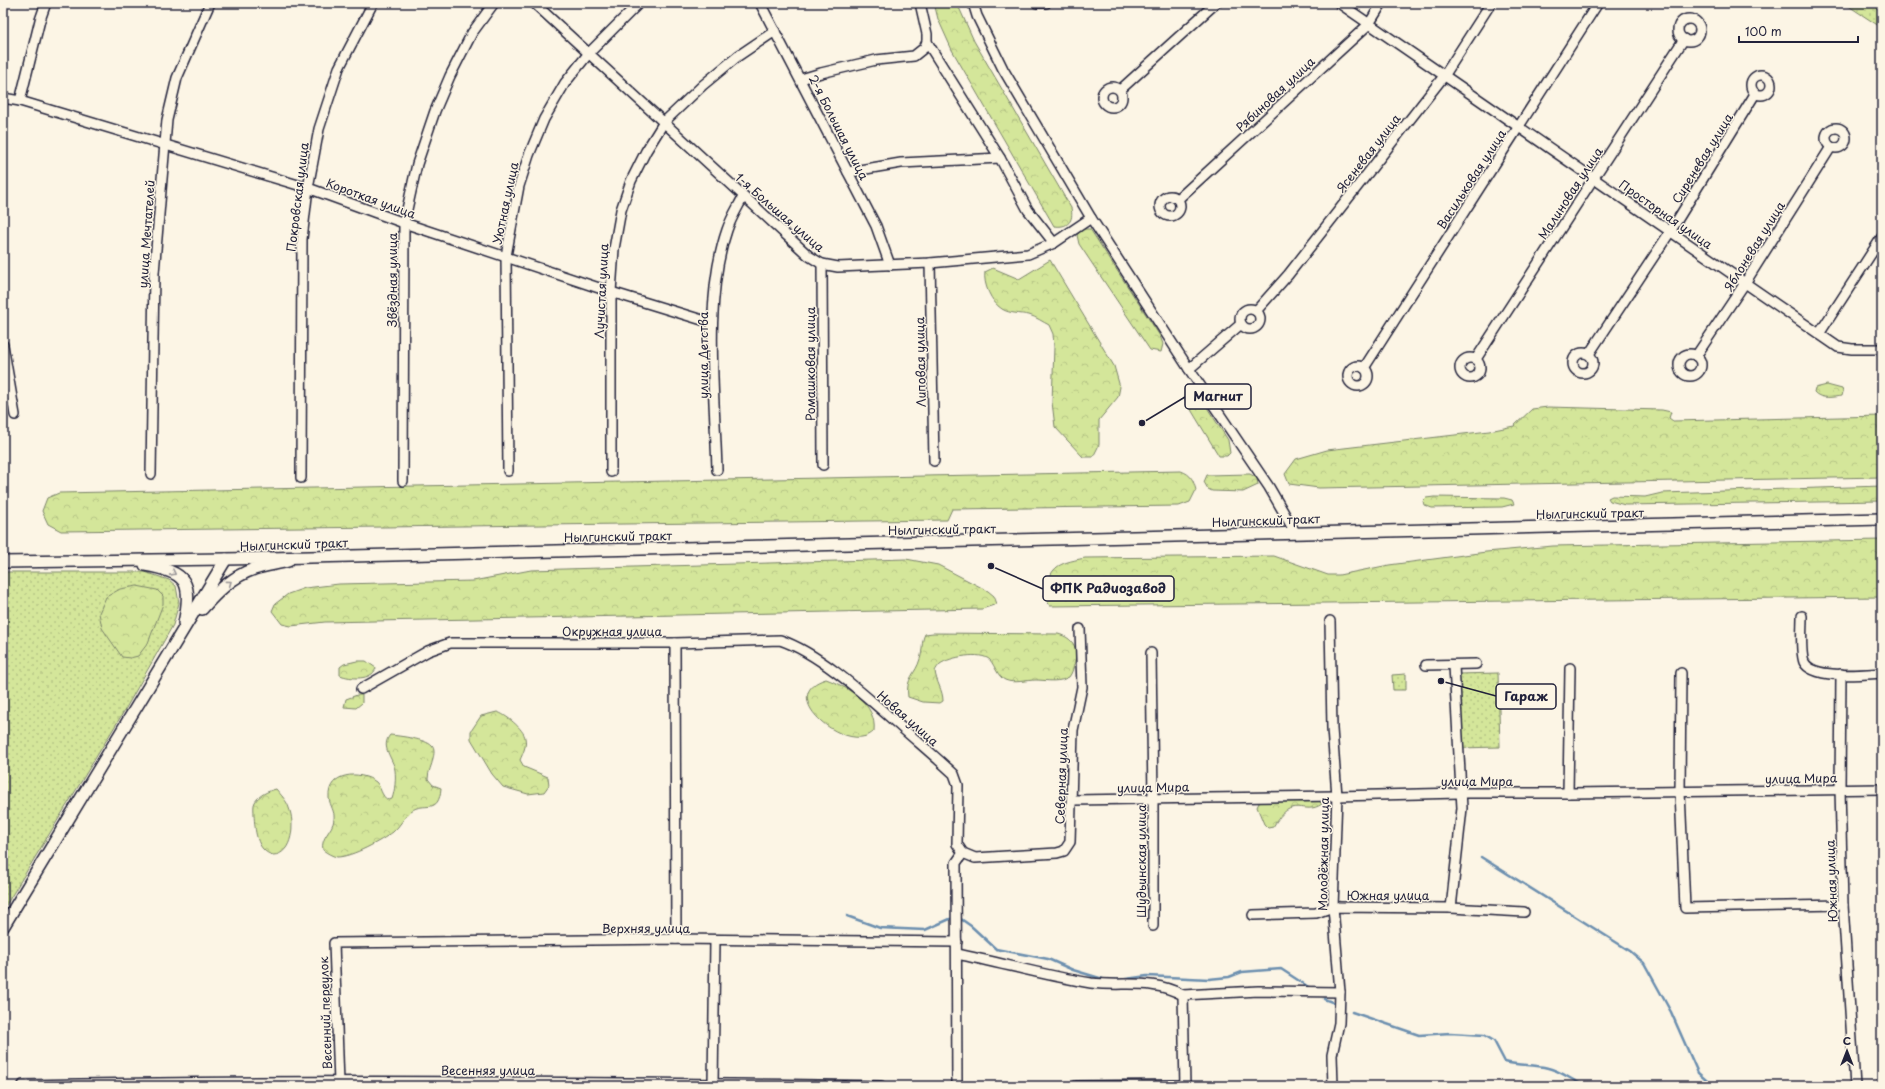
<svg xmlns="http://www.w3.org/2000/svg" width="1885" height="1089" font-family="'Playpen Sans',sans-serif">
<defs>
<pattern id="grass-dots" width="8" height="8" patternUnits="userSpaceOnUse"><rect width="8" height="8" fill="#d4e69a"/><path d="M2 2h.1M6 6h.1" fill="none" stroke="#b6c586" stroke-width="1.8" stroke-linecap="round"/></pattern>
<pattern id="forest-crowns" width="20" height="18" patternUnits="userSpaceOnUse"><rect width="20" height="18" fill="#d4e69a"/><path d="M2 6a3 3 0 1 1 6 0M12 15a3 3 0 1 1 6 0" fill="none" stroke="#b6c586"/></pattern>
</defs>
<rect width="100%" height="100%" fill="#fcf5e5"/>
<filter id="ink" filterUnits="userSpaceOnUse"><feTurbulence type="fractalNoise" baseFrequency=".025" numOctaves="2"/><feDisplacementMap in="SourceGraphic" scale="8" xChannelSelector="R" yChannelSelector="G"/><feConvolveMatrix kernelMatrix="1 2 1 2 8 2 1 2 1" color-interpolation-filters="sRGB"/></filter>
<g filter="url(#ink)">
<!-- grass -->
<g fill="url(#grass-dots)" stroke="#7b846a">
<polygon points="1844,3 1882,3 1882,28"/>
<polygon points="3,572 145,572 169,580 176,586 179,603 173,625 126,708 3,910"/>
<polygon points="1498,673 1500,747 1459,748 1458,674"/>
<polygon points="1406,674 1406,690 1393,690 1392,675"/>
</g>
<!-- forest -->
<g fill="url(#forest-crowns)" stroke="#7b846a">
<path d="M 934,3 L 957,3 L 974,41 L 1071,208 C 1074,221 1068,228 1054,226 L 952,50 L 938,19 Z"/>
<polygon points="1082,229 1090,229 1160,336 1163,344 1161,352 1150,350 1079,244 1077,235"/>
<path d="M 1050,260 L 1114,366 L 1120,387 L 1118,397 L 1099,420 L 1099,445 L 1093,457 L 1083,457 L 1055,427 L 1052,402 L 1054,347 L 1053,334 L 1049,325 C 1043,322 1036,317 1029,315 C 1020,313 1010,314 1002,309 C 991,302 983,284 985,272 L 993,268 L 1019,279 Z"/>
<path d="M 1827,385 L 1842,389 L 1843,392 L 1842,396 C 1833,397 1821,400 1814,392 L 1815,388 Z"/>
<polygon points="1188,387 1195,389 1228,440 1230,453 1227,456 1219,456 1184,398 1185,390"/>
<polygon points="1548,407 1662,410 1671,412 1669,418 1673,421 1882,416 1882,477 1319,488 1289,484 1285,474 1296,459 1327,450 1489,431 1514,426 1532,409"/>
<path d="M 1181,471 C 1192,475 1193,480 1196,490 L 1190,502 L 1179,506 L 952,509 L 947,520 L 61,531 L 48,524 L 42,511 L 47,498 L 59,493 Z"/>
<polygon points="1250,474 1257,478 1258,485 1243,492 1212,491 1208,489 1204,482 1207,475"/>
<polygon points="1882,486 1882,501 1625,505 1610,501 1608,498 1612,496 1645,497 1662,493"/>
<polygon points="1434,497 1504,498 1512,500 1514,504 1502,507 1432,508 1424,505 1423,501 1426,498"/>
<path d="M 1882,540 L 1882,597 L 1050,606 L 1044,596 C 1051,566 1055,564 1085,558 L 1274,556 L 1328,575 L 1339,575 L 1389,565 L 1486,552 L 1553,546 Z"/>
<polygon points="906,559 938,565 988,591 994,596 997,604 982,609 325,622 291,626 282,624 272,611 275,604 288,594 305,588 339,584 473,581 531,570"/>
<polygon points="137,586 157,590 163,596 163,604 148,643 138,656 130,658 122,657 102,628 99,613 106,597 120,589"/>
<path d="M 933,633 L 1058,634 C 1074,638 1079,649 1074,665 C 1073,669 1072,673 1069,677 C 1066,678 1063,680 1061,680 C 1052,682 1044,680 1036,680 C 1026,680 1014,684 1005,680 C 998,677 995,666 990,660 C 981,651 950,657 940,664 C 938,666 936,669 935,671 C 936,682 943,690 943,701 L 940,703 L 923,702 L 908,697 C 905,678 916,674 920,659 C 923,651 921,642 925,634 Z"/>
<path d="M 357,661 L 366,661 L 376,668 C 372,681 350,679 340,675 L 340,667 L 344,664 Z"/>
<path d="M 826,679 C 848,687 877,704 874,731 C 850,757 772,695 826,679 Z"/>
<polygon points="357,695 362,695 362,703 356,708 344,707 346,699"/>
<path d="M 497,712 C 505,714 524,729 525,738 C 527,745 523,753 520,760 L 524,767 L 548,777 L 549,785 L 544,792 L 528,794 L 503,787 L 492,774 L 471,739 L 471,731 L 481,716 Z"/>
<path d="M 390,735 C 400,736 426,739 432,746 C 435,749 434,755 433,758 C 432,766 428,771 428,779 L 433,785 L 441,788 C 439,816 424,801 411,811 C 404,817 400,826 393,832 C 381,841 352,857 337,857 C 332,856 327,853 323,850 C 320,837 333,831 334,819 C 335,811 330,806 329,798 C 327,772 360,770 376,782 C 381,787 381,796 388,800 L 392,799 C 395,790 396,779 395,770 C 393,758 380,747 390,735 Z"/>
<path d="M 276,789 C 281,795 287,801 289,808 C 295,822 293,855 273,855 C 256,851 255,829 254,815 C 254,811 253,805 255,802 C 259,795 268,791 276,789 Z"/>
<path d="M 1264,800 L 1319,801 L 1322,804 C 1303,817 1293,792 1273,827 L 1268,828 L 1264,824 L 1257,807 L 1259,803 Z"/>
</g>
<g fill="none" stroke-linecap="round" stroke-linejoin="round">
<!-- stream -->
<g stroke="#6c8faf" stroke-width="2.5">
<polyline points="1481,857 1630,951 1644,963 1671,1012 1698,1073 1713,1086"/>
<polyline points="847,916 880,928 925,930 950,919"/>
<polyline points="961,919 971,926 996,949 1048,959 1073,970 1103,979 1119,980 1147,976 1209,979 1229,977 1242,972 1281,969 1310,988"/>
<polyline points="1324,999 1332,1002"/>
<path d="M 1352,1012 L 1419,1035 L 1450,1033 L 1484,1035 L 1494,1041 L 1505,1062 C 1520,1066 1533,1064 1548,1068 C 1562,1071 1573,1082 1587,1086"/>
</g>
<defs>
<g id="minor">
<polyline points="534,3 809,256 822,264 838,267 930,263 1028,254 1054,243 1091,218"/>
<polyline points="760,3 876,226 890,265"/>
<polyline points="920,3 927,34 927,42 1000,158 1028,210 1054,243"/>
<polyline points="973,3 977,16 1003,69 1091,218 1189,369 1269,487 1295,532"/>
<polyline points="1037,3 1046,3"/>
<polyline points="1339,3 1838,347 1852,349 1882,349"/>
<circle cx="1689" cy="30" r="11"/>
<circle cx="1761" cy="85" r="10"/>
<polyline points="801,79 821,73 876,60 914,56 924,48 927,42"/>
<circle cx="1112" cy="97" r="10"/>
<polyline points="1120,90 1216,3"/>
<polyline points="3,98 20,101 308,188 404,223 611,292 712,323"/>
<polyline points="20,101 40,20 46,3"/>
<circle cx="1836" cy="138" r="10"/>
<polyline points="848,172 901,163 1000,158"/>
<circle cx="1170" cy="206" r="10"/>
<polyline points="1178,199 1369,24 1382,3"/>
<polyline points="930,263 934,461"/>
<polyline points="822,264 823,465"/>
<circle cx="1250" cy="319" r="10"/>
<polyline points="1256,311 1288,275 1444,76 1491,3"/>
<polyline points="1819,334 1882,237"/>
<polyline points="3,345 15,415"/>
<circle cx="1583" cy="363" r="10"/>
<polyline points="1589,354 1670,232 1755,94"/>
<circle cx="1690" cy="365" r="11"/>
<polyline points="1696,356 1745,283 1831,147"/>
<circle cx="1470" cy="368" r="10"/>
<polyline points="1476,359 1684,39"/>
<circle cx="1358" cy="376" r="10"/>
<polyline points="1364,368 1598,3"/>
<polyline points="1189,369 1241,324"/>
<path d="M 717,470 C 715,396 703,299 727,230 C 731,218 738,207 743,197"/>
<polyline points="508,471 506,256 519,186 529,155 544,119 565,83 589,53 639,3"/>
<polyline points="611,472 611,292 614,249 621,210 631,181 646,151 664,122 703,85 738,56 775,31"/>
<polyline points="151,474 154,273 167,120 177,78 210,3"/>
<polyline points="301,478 302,239 308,188 319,129 339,68 373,3"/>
<polyline points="403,481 404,223 417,164 435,111 450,76 472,33 494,3"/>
<path d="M 1802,616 C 1802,627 1800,652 1804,662 C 1813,680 1865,674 1882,673"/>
<polyline points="1330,621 1332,729 1337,796 1333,907 1340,992 1339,1023 1332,1055 1333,1086"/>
<path d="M 675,643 L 780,640 C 820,653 869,699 901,727 C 919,743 937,758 954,774 L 958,785 L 957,844 L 963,853 L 975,858 L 1057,853 L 1064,851 L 1070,842 L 1073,730 L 1082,687 L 1080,629"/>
<polyline points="1151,653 1153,799 1153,926"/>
<polyline points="1426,665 1476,664"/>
<polyline points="1681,673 1680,792 1685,908 1843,905"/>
<polyline points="1841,674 1840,789 1843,905 1855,1086"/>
<polyline points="361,689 428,651 450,643 675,643 676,939"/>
<polyline points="1568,793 1570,668"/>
<polyline points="1073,800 1337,796 1460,793 1571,793 1882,789"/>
<polyline points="1451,908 1462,808 1454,666"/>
<polyline points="1253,915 1316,913 1333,907 1451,908 1524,912"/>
<path d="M 957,954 C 1002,963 1046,976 1091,983 C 1125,987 1151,978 1183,995 L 1258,991 L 1340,992"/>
<polyline points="1183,995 1185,1086"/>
<polyline points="339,1083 334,943 676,939 957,942"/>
<polyline points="713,1084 715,940"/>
<path d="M 23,1085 C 309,1079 595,1082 881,1086"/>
<polyline points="957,1086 956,863 963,853"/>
<polyline points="1076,1086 1185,1085"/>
</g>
<g id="major">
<polyline points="3,562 226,559 1882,519"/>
<path d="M 145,565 C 187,572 193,582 184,623"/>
<path d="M 202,609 C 217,592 233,576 254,569 C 265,565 277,564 288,561"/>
<polyline points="3,927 226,559"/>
</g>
</defs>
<!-- minor casing -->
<use href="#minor" stroke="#22223b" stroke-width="12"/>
<!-- major casing -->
<use href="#major" stroke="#22223b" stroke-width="14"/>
<!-- minor -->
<use href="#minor" stroke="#fcf5e5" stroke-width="9"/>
<!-- major -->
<use href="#major" stroke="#fcf5e5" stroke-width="11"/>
</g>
<!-- one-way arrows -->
<defs><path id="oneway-chevron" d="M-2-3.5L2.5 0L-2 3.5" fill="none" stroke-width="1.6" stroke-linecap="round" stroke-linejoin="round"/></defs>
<g stroke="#9a9698">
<use href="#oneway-chevron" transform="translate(173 573) rotate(28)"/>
<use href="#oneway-chevron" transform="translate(229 583) rotate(-36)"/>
</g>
</g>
<g text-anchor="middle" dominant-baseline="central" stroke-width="3" stroke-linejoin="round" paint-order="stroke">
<!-- street labels -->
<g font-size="12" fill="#22223b" stroke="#fcf5e5">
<text transform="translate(1275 94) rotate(-43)">Рябиновая улица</text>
<text transform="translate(839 127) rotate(63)">2-я Большая улица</text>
<text transform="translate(1368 153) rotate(-52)">Ясеневая улица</text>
<text transform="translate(1702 158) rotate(-58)">Сиреневая улица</text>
<text transform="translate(1471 179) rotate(-57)">Васильковая улица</text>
<text transform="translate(1570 193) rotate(-57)">Малиновая улица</text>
<text transform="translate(297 197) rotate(-83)">Покровская улица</text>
<text transform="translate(371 198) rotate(20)">Короткая улица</text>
<text transform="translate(505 203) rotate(-78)">Уютная улица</text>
<text transform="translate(780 212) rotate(41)">1-я Большая улица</text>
<text transform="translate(1666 214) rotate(35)">Просторная улица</text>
<text transform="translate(146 234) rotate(-86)">улица Мечтателей</text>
<text transform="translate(1754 246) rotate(-58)">Яблоневая улица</text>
<text transform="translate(392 280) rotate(-90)">Звёздная улица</text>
<text transform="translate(601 291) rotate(-87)">Лучистая улица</text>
<text transform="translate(703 355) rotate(-90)">улица Детства</text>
<text transform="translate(920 362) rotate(-91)">Липовая улица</text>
<text transform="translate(810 364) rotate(-90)">Ромашковая улица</text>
<text transform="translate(1590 513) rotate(-1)">Нылгинский тракт</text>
<text transform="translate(1266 520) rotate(-2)">Нылгинский тракт</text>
<text transform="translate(942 529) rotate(-1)">Нылгинский тракт</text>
<text transform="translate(618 536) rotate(-1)">Нылгинский тракт</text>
<text transform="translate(294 544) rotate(-2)">Нылгинский тракт</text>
<text x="612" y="631">Окружная улица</text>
<text transform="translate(908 718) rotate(41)">Новая улица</text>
<text transform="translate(1061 776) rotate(-88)">Северная улица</text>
<text transform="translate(1801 778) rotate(-1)">улица Мира</text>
<text x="1477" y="781">улица Мира</text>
<text transform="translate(1153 787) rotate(-1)">улица Мира</text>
<text transform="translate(1323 854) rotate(-89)">Молодёжная улица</text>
<text transform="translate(1141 861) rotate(-90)">Шудьинская улица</text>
<text transform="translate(1831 881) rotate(-92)">Южная улица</text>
<text x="1388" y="895">Южная улица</text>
<text x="646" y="928">Верхняя улица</text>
<text transform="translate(325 1013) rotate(-92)">Весенний переулок</text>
<text x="488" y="1070">Весенняя улица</text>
</g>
</g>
<!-- callouts -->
<path fill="none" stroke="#22223b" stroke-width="1.5" d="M1142 423L1185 397M991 566L1043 589M1441 681L1496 696"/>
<g fill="#22223b" stroke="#fcf5e5" stroke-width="1.5">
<circle cx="1142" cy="423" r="4"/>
<circle cx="991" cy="566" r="4"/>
<circle cx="1441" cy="681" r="4"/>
</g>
<g fill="#fcf5e5" stroke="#22223b" stroke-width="1.5">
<rect x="1185" y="384" width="66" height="25" rx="4"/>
<rect x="1043" y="576" width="131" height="25" rx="4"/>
<rect x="1496" y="684" width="60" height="25" rx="4"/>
</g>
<g font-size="13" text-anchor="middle" font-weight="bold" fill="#22223b">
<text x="1218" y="401">Магнит</text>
<text x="1108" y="593">ФПК Радиозавод</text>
<text x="1526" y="701">Гараж</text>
</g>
<!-- margin -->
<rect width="1885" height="1089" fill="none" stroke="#fcf5e5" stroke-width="16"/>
<rect x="8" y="8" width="1869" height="1073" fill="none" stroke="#22223b" stroke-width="1.5" filter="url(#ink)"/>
<!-- north arrow -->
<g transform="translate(1847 1051)" stroke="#fcf5e5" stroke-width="3" paint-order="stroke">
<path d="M0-3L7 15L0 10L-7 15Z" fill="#22223b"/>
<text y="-6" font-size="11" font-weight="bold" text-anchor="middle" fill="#22223b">С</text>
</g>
<!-- scale -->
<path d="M1739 36v6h119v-6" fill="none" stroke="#22223b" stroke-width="2"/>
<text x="1745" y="36" font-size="12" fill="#22223b" stroke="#fcf5e5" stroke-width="3" paint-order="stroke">100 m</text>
</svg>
